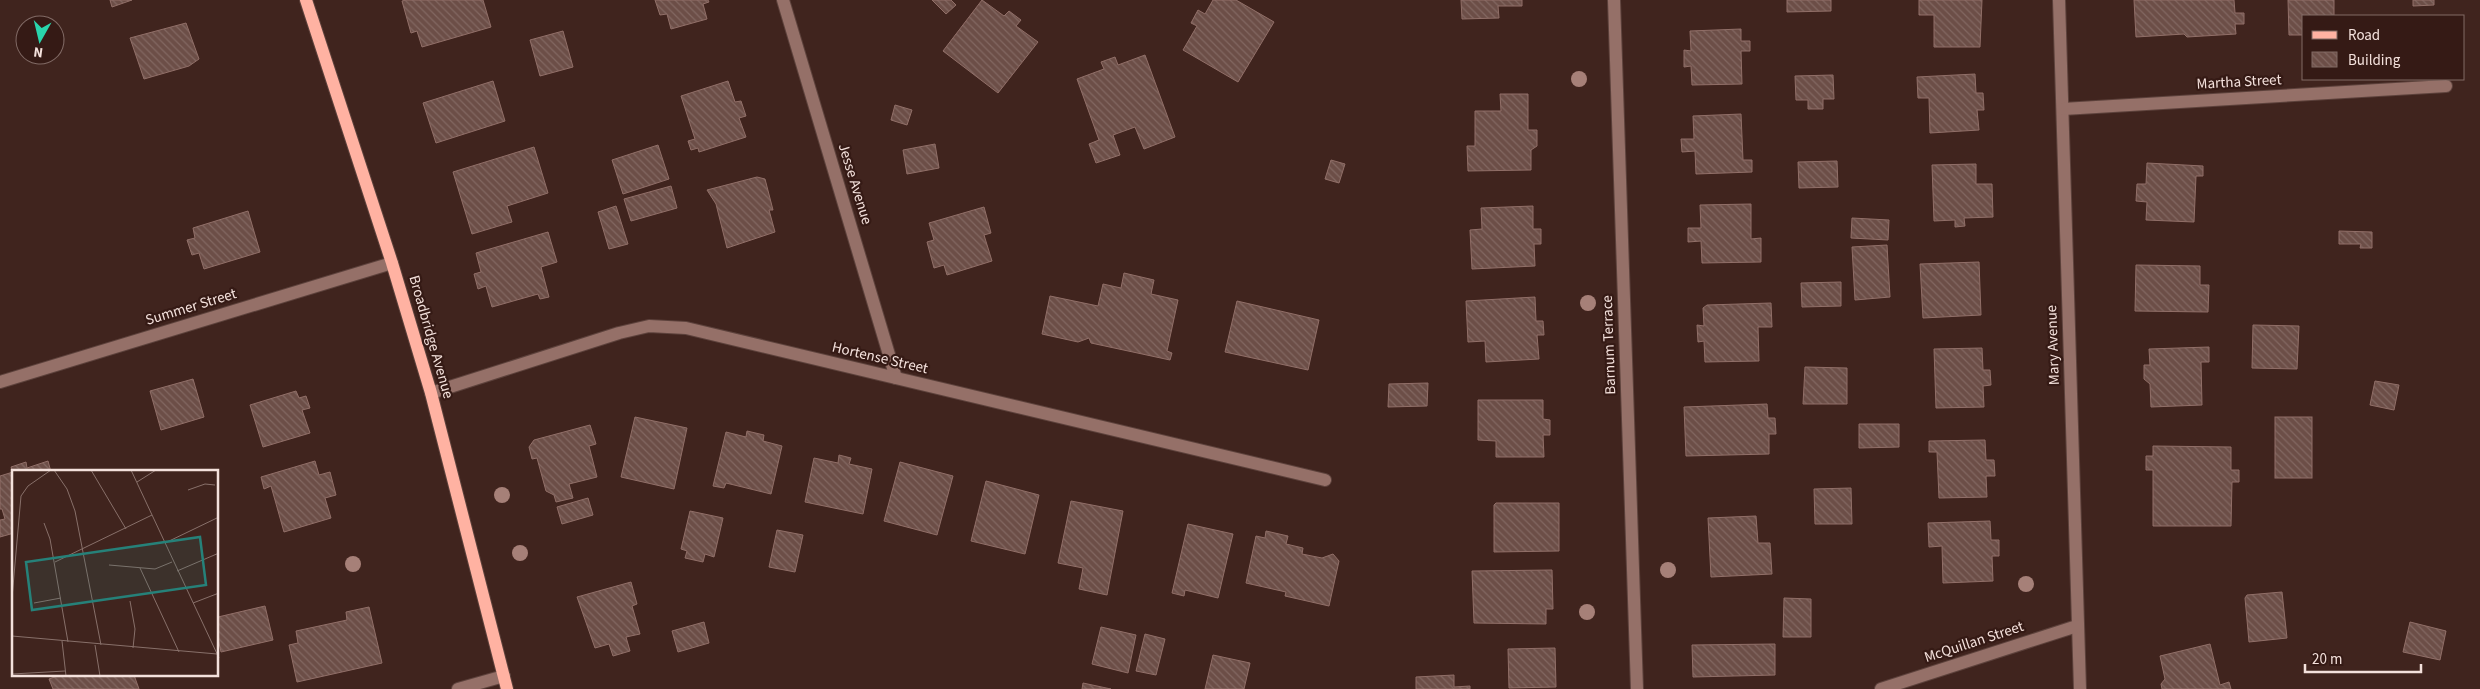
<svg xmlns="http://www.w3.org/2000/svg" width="2480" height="689" font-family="'Source Sans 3',sans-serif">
<defs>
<pattern id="building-back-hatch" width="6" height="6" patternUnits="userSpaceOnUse" patternTransform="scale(1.25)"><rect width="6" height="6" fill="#6c4e47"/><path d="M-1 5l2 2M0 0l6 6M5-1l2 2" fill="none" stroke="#826761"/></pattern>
</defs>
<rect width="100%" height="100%" fill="#40241e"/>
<!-- building -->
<g fill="url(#building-back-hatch)" stroke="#916f68">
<polygon points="110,0 132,0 112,7"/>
<polygon points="406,0 483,0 491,27 422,47 417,31 411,33 402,1"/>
<polygon points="655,0 708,0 709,2 703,4 707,19 671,29 667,14 660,15"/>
<polygon points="932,0 951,0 956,5 946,14"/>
<polygon points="982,0 1004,16 1009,11 1021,20 1016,26 1038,42 998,93 943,51"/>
<polygon points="1213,0 1236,0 1274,22 1238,82 1183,50 1197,26 1191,23 1198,10 1205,14"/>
<polygon points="1461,0 1522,0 1522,6 1498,6 1499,18 1462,19"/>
<polygon points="1787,0 1831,0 1831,11 1787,12"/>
<polygon points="1919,0 1982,0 1980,47 1934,47 1934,15 1919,15"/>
<polygon points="2134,0 2234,0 2235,13 2244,13 2244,24 2235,24 2236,34 2187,37 2184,34 2136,37"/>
<polygon points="2288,0 2334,0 2334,16 2304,16 2304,35 2289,35"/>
<polygon points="2413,0 2434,0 2434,5 2413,6"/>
<polygon points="186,23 199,59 189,66 144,79 130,38"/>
<polygon points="1741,29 1741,41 1750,41 1750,51 1741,51 1742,84 1692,85 1691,66 1684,67 1684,50 1691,51 1690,31"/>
<polygon points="563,31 573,67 540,76 530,40"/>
<polygon points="1145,55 1175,137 1144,149 1135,127 1113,135 1120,155 1096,163 1089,144 1099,140 1077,79 1104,69 1101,62 1115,57 1118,65"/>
<polygon points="1975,74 1976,93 1983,93 1984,110 1977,110 1979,130 1930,133 1929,98 1918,98 1917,77"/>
<polygon points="1833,75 1834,99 1823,99 1823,109 1808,109 1808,100 1796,100 1795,76"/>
<polygon points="493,81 505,121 436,143 423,103"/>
<polygon points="728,81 735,102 741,101 746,116 739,118 746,137 699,152 698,148 691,150 688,141 695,139 681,96"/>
<polygon points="1500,94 1528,94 1528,130 1537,130 1537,146 1531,150 1531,170 1468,171 1467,146 1475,146 1475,111 1501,111"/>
<polygon points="895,105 912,110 907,125 891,120"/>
<polygon points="1741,114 1743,160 1752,160 1752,172 1696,174 1695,151 1682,152 1681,139 1694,139 1693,116"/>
<polygon points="935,144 939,168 907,174 903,150"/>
<polygon points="658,145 669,179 623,194 612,160"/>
<polygon points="534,147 548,193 507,206 512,222 472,234 453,172"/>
<polygon points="1331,160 1345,164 1339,183 1325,179"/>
<polygon points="1837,161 1838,187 1799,188 1798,162"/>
<polygon points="2147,163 2203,166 2203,176 2196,176 2194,222 2146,220 2147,202 2136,201 2137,184 2146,184"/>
<polygon points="1976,164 1976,184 1992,184 1993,217 1964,218 1965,226 1955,227 1955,220 1934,221 1932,165"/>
<polygon points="757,177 765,179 773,210 769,210 775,232 727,248 716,204 707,190"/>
<polygon points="671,186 677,208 631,221 624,199"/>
<polygon points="1751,204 1751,239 1761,238 1761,262 1702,263 1701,241 1688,242 1688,228 1701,228 1700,205"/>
<polygon points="616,206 628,244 609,249 598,212"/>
<polygon points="1533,206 1533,229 1541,229 1541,244 1534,244 1535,266 1472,269 1470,230 1482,229 1481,208"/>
<polygon points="984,207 991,233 984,235 992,261 947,275 944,265 934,268 927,242 934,240 929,223"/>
<polygon points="248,211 260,252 204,269 199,253 192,255 187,240 195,238 193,228"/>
<polygon points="1852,218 1889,220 1888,240 1851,238"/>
<polygon points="2339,231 2372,232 2372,248 2360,248 2361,244 2339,244"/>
<polygon points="548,232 557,262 541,267 549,297 540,299 538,294 492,307 486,286 478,289 474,274 481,272 476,253"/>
<polygon points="1887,245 1890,297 1855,300 1852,247"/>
<polygon points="1979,262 1981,315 1923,318 1920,264"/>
<polygon points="2136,265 2200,266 2200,285 2209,285 2208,312 2135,311"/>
<polygon points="1124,273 1154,280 1151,294 1178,300 1167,351 1172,353 1170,360 1091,343 1089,338 1078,342 1042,334 1050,296 1098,306 1103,284 1121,288"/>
<polygon points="1841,282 1841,306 1802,307 1801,283"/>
<polygon points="1535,297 1536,321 1543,321 1544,335 1537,335 1539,359 1486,362 1485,341 1468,342 1466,301"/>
<polygon points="1237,301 1319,320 1308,370 1225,352"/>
<polygon points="1771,303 1772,327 1758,327 1759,361 1705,362 1704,341 1698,342 1697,325 1704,326 1703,308 1707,305"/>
<polygon points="2253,325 2299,326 2297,369 2252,368"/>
<polygon points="2209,347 2209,362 2201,362 2202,405 2151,407 2150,384 2144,379 2144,365 2150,365 2149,349"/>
<polygon points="1982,348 1983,370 1990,370 1991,385 1983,386 1984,407 1936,408 1934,349"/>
<polygon points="1805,367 1847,368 1847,404 1803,404"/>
<polygon points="193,379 204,417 161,430 150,391"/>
<polygon points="2375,381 2399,385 2394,410 2370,405"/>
<polygon points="1428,383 1427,406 1388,407 1389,384"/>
<polygon points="296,391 299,398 306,396 310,408 302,410 310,433 263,447 250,405"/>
<polygon points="1478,400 1543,400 1543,419 1550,420 1550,435 1543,435 1544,457 1496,457 1496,441 1478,440"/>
<polygon points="1767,404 1768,418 1775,418 1776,434 1769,434 1769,454 1686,456 1684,407"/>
<polygon points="635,417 687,428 674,489 621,477"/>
<rect x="2275" y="417" width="37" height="61"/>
<polygon points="1859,424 1899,424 1899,447 1859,448"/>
<polygon points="590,425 596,444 589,446 597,477 569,484 573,498 556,502 554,495 546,491 537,458 532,459 529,447 534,440"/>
<polygon points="747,431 764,435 763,441 782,446 771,494 726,483 724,488 713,486 726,432 746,437"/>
<polygon points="1985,440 1986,460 1994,460 1995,476 1986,476 1987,497 1939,498 1937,452 1929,452 1929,441"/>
<polygon points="2153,446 2231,447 2231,470 2239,470 2239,482 2232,482 2231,526 2153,526 2153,470 2146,470 2146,456 2153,456"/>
<polygon points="839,455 851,458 849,464 872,469 863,514 805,502 814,458 838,463"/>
<polygon points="48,461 51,472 14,472 14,533 0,537 0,520 5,519 2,509 0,509 0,476 13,472 11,467 26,462 27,468"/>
<polygon points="315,461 319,475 330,472 336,495 325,498 331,518 284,532 271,486 264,489 261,477"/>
<polygon points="900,462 953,476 937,535 884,521"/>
<polygon points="986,481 1039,495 1025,554 971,541"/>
<polygon points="1851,488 1852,524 1815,524 1814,489"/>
<polygon points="588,498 593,515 562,524 557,507"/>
<polygon points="1071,501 1123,511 1107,595 1079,589 1083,568 1058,563"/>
<polygon points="1496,503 1559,503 1559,551 1494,552 1494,505"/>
<polygon points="690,511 723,518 714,557 705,554 703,562 685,558 687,551 681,549"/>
<polygon points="1756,516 1758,543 1770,543 1772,574 1711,577 1708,518"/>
<polygon points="1990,521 1991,540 1999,540 1999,556 1992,556 1993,581 1943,583 1942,546 1929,547 1928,523"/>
<polygon points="1188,524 1233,534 1218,598 1185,590 1184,596 1172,593"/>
<polygon points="777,530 803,535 795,572 769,567"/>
<polygon points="1266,531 1288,536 1286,544 1303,548 1302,554 1322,558 1333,554 1339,561 1329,606 1285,596 1286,592 1246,583 1256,536 1265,538"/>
<polygon points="1552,570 1553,609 1546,609 1546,624 1474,623 1472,571"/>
<polygon points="631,582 637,604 632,606 640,634 626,637 630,651 613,656 609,644 595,648 577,597"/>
<polygon points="2282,592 2287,638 2249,642 2245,598 2247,595"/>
<polygon points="1784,598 1811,599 1811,637 1783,637"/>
<polygon points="265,606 273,640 221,652 218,638 218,617"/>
<polygon points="369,607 382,663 297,682 289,645 298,643 296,631 347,620 346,612"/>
<polygon points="704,622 709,643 678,652 672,631"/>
<polygon points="2410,622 2446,631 2440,660 2403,652"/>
<polygon points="1101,627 1136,635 1128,673 1092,664"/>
<polygon points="1145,634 1165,639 1156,675 1136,671"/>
<polygon points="1775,644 1775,675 1693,677 1692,645"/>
<polygon points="2210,644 2220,685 2229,682 2231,689 2162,689 2161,684 2165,679 2160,656"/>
<polygon points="1555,648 1556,687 1509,688 1508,649"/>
<polygon points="1213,655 1250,663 1244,689 1205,689"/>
<polygon points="60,675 134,675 139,689 53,689 49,679"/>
<polygon points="1454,675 1454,687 1470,686 1470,689 1416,689 1416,677"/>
<polygon points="1083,683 1111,689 1082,689"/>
</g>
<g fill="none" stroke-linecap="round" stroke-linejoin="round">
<defs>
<g id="minor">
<polyline points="783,0 896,378"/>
<polyline points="1614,0 1637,689"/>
<polyline points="2059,0 2080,689"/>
<polyline points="2063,109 2446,86"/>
<polyline points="0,382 392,263"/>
<polyline points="431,393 619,333 649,326 686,328 1325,480"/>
<polyline points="458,689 504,676"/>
<polyline points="1881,689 2077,626"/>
</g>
<polyline id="major" points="306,0 392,263 431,393 507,689"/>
</defs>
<!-- minor casing -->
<use href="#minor" stroke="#5d423c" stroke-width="14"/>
<!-- major casing -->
<use href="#major" stroke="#5d423c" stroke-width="14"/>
<!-- minor -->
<use href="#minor" stroke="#957068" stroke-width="12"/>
<!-- major -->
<use href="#major" stroke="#ffb2a2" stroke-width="12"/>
</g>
<!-- trees -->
<g fill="#a68078">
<circle cx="1579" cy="79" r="8"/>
<circle cx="1588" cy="303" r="8"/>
<circle cx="502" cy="495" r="8"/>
<circle cx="520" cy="553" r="8"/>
<circle cx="353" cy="564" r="8"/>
<circle cx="1668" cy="570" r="8"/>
<circle cx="2026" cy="584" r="8"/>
<circle cx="1587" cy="612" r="8"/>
</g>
<g text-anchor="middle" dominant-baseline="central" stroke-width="4.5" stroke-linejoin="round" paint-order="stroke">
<!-- street labels -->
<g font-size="15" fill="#f4e1dc" stroke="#351a15">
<text transform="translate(2239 82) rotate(-3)">Martha Street</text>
<text transform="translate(855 184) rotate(73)">Jesse Avenue</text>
<text transform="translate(191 307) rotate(-17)">Summer Street</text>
<text transform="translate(431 337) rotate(74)">Broadbridge Avenue</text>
<text transform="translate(1609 345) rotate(-92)">Barnum Terrace</text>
<text transform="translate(2053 345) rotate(-92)">Mary Avenue</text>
<text transform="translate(880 358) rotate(13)">Hortense Street</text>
<text transform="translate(1974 642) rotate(-18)">McQuillan Street</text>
</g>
</g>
<!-- overview -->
<g transform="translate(12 470)">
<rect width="206" height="206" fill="#40241e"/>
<path fill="none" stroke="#88706a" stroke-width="1" d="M 42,0 L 55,19 L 63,41 L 89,175M 79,0 L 114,59M 119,0 L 207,188M 125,12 L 144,0M 176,20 L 193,14 L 203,15M 32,53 L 38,69 L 56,172M 153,73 L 207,47M 43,92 L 140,45M 97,95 L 143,99 L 160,92M 128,98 L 167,182M 165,101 L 207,83M 0,128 L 9,26 L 16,16 L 39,0M 118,131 L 123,159 L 121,178M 22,133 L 49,128M 181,133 L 207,123M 0,166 L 205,184M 50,171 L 54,206M 83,175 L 88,206M 0,204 L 53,201"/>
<path fill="#268179" fill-opacity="0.15" stroke="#268179" stroke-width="2.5" d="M 188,67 L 194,115 L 20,140 L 14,92 Z"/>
<rect width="206" height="206" fill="none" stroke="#f4e1dc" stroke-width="2.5"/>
</g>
<!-- legend -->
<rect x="2302" y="15" width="162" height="65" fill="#351a15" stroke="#816a65"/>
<rect x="2312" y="31" width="25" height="8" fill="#ffb2a2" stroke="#816a65"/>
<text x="2348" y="40" font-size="15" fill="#f4e1dc">Road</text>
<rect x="2312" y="52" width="25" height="15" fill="url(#building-back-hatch)" stroke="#816a65"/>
<text x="2348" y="65" font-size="15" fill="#f4e1dc">Building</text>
<!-- north arrow -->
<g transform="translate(40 40) rotate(188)"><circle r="24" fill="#351a15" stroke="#816a65"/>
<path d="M0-4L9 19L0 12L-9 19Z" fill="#29d5ac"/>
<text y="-8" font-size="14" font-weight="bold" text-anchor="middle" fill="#f4e1dc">N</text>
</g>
<!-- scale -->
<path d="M2305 664v8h116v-8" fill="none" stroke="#f4e1dc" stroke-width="2.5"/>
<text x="2312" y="664" font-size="15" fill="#f4e1dc" stroke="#351a15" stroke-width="4" paint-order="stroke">20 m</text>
</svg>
